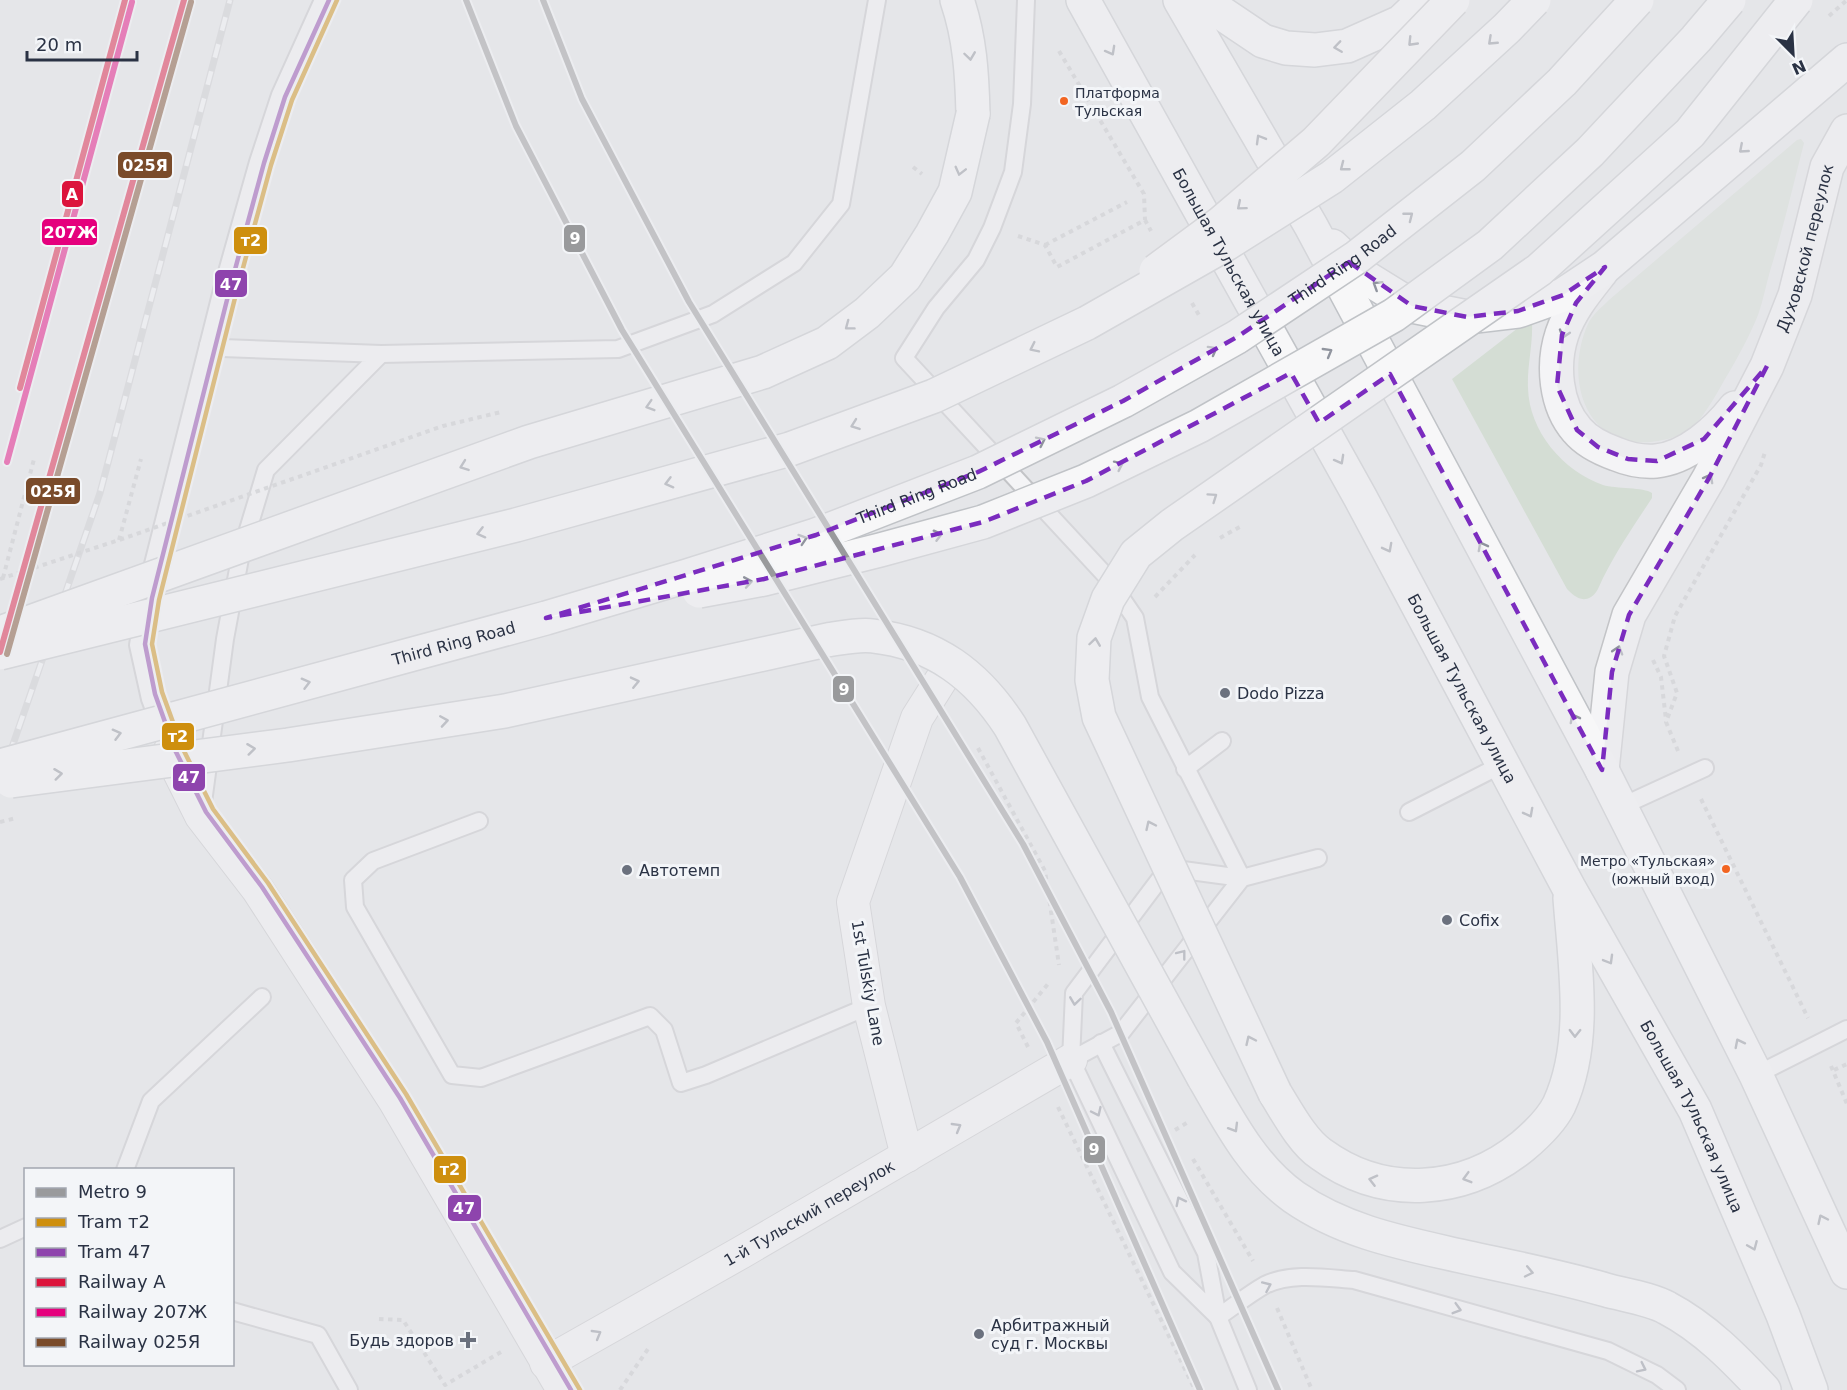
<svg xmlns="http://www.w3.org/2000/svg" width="1847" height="1390" font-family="'DejaVu Sans',sans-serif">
<rect width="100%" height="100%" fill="#e5e6e9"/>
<!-- green -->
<g fill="#d4ddd4">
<path d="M 1801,139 L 1804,143 C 1793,186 1783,229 1770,271 C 1766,285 1763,301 1758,315 C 1749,337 1737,359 1725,379 C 1716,395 1707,411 1695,425 C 1687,434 1670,439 1658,441 C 1586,453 1563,380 1588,324 C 1592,315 1602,307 1609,300 L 1797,140 Z"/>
<path d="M 1527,321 L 1532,323 C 1533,345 1527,366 1528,388 C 1529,431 1563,471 1603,485 C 1616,489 1644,487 1652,493 L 1652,498 C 1635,524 1617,550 1603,578 C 1600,584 1597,594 1591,597 C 1581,603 1573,595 1567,589 L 1452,379 Z"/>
</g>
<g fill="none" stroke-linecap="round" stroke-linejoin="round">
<defs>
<g id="service">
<polyline points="1026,0 1022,104 1013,172 992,228 976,260 936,308 904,358 1107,577 1135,618 1150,697 1242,878"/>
<polyline points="381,354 618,349 713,314 794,263 841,204 877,0"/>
<polyline points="149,580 223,286 258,162 280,95 323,0"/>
<polyline points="143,614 138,645 150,699 161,728"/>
<polyline points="1185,769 1222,741"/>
<polyline points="1620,807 1705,768"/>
<polyline points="202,810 225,639 241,553 266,470 381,354 222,348 208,345"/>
<polyline points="1409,812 1503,764"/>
<polyline points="479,821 373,861 353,880 355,907 452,1075 481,1078 650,1016 664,1030 681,1083 706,1075 869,1006"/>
<polyline points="1101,1043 1206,1253 1218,1317 1172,1272 1071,1060 1074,993 1168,868 1242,878 1318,858"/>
<polyline points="1071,1060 1121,1033 1242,878"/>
<polyline points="1756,1075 1847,1029"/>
<polyline points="125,1170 151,1101 262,997"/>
<polyline points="0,1239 26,1227"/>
<polyline points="232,1311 318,1335 349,1390"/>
<path d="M 1248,1390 L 1218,1317 C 1233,1307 1249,1294 1265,1285 C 1291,1272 1326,1278 1354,1280 L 1608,1351 L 1657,1375 L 1677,1390"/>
</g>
<g id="minor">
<polyline points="169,752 201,816 258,890 394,1100 563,1390"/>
<polyline points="907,1156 869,1006 853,902 917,718 941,680"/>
<path id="s1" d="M 546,1363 L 742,1252 L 1071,1060"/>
</g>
<g id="tertiary">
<path d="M 1601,272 C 1586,291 1570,310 1562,334 C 1552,364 1555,405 1577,430 C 1587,442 1602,449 1616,454 C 1628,459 1643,462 1656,461 C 1687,458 1717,431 1735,408"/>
<path id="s2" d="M 1602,770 L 1612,672 L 1629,615 L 1709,478 L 1767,366 L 1795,295 L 1827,167 L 1847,131"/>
</g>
<g id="primary">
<path d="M 957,0 C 970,38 972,74 973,114"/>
<path id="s3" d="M 1083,0 L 1360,497 L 1570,890 L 1695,1110 L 1783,1315 L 1811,1390"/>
<polyline points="1180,0 1311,226 1602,770 1756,1075 1847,1272"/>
<polyline points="1202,0 1263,41 1286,48 1315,50 1347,46 1401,22 1424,0"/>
<polyline points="1332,246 1365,277 1412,306 1467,317 1518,311 1563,295 1605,267 1847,60"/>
<path d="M 1204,1078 C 1229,1121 1252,1167 1294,1197 C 1340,1229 1393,1241 1447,1253 C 1500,1265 1554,1275 1606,1290 C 1624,1295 1651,1299 1667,1308 C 1705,1328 1735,1359 1764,1390"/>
<path d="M 1275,1093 C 1287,1112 1302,1141 1321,1154 C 1384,1200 1464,1194 1523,1146 C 1536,1135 1551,1121 1559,1105 C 1588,1042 1575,966 1570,898"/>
</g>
</defs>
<!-- service casing -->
<use href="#service" stroke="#c3c4c7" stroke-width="20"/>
<!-- minor casing -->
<use href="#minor" stroke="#c3c4c7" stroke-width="34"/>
<!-- tertiary casing -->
<use href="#tertiary" stroke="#c3c4c7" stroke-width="36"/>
<!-- primary casing -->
<use href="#primary" stroke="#c0c3c7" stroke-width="36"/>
<!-- path -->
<g stroke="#c6c7cb" stroke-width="4" stroke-dasharray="4.5 4.5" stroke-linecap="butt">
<polyline points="1829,16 1847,0"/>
<polyline points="1059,51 1144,194 1145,220"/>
<polyline points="913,167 922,174"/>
<polyline points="1018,236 1045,245 1057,267 1145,220 1151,231"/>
<polyline points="1045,245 1127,202"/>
<polyline points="1192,303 1200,317"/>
<polyline points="1220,538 1243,525"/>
<polyline points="119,540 141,459"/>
<polyline points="3,578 34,459"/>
<polyline points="1155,597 1195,555"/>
<polyline points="1653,660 1661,677 1666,720"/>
<polyline points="978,748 1045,871 1059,965"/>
<polyline points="1678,751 1666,722 1677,693 1664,656 1675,616 1761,465 1765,452"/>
<polyline points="1701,799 1808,1018"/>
<polyline points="1028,1047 1016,1023 1048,984"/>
<polyline points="1831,1066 1847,1104"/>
<polyline points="1834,1070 1847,1064"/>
<polyline points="1058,1107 1195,1390"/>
<polyline points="1175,1130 1190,1121"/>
<polyline points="1193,1159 1253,1261"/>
<polyline points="1277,1308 1312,1390"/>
<polyline points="379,1319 403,1320 445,1385 501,1352"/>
<polyline points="620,1390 650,1346"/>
</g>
<!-- service -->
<use href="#service" stroke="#f4f4f6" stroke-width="16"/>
<!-- minor -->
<use href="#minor" stroke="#f4f4f6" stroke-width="32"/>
<!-- tertiary -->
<use href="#tertiary" stroke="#f4f4f6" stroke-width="33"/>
<!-- primary -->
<use href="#primary" stroke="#f7f7f8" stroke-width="33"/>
<defs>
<polyline id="rail" points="0,782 100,493 230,0"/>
</defs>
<!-- rail casing -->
<use href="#rail" stroke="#cdced1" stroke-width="7"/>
<!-- rail -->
<use href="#rail" stroke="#f3f5f8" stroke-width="4.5" stroke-dasharray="14" stroke-linecap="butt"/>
<defs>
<polyline id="secondary-bridge" points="1156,271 1221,223 1316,142 1453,0"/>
<g id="primary-bridge">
<polyline points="699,591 764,579 880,550 983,522 1086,481 1199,426 1394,315 1490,245 1590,152 1696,39 1729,0"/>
<polyline points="0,633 529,442 763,372 827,343 867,313 905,277 932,234 955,192 973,114"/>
<polyline points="0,653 516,525 790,449 934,396 1087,323 1226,244 1332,177 1423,105 1507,28 1534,0"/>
<path id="s4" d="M 0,766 L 546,618 L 687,576 L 816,535 L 978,472 L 1123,401 L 1237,337 L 1357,257 L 1473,166 L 1562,82 L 1637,0"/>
<path d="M 11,781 L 288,745 L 505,711 L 827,640 C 842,638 858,634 873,636 C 935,643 977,675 1010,726 L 1204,1078"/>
<polyline points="1275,1093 1099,717 1092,680 1094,638 1108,599 1136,554 1172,525 1539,270 1690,133 1796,0"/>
</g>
</defs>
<!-- secondary-bridge casing -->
<use href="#secondary-bridge" stroke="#c3c4c7" stroke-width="36" stroke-linecap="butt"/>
<!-- primary-bridge casing -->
<use href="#primary-bridge" stroke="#c0c3c7" stroke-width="36" stroke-linecap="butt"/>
<!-- path-bridge -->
<g stroke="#c6c7cb" stroke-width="4" stroke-dasharray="4.5 4.5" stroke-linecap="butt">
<polyline points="0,579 119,540 443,426 501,412"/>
<polyline points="0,822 16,818"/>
</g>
<!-- secondary-bridge -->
<use href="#secondary-bridge" stroke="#f7f7f8" stroke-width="33"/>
<!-- primary-bridge -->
<use href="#primary-bridge" stroke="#f7f7f8" stroke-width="33"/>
<defs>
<g id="rail-1">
<polyline points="20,388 125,0"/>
<polyline points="0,652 184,0"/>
</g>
<polyline id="rail-2" points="7,462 132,2"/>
<polyline id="rail-3" points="7,654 191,2"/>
</defs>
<!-- rail-1 casing -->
<use href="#rail-1" stroke="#f3f5f8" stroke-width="10"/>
<!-- rail-2 casing -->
<use href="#rail-2" stroke="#f3f5f8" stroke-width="10"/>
<!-- rail-3 casing -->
<use href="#rail-3" stroke="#f3f5f8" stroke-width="10"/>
<!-- rail-1 -->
<use href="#rail-1" stroke="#dc143c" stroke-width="6"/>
<!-- rail-2 -->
<use href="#rail-2" stroke="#e5007d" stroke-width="6"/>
<!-- rail-3 -->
<use href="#rail-3" stroke="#7a4b2a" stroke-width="6"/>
<defs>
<polyline id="tram-1" points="337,0 292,100 271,165 237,290 159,600 152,644 162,692 182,747 213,809 268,883 406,1094 580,1390"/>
<polyline id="tram-2" points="329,0 285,97 264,163 230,288 152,598 145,644 155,694 175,750 206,812 262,887 400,1098 571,1390"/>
</defs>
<!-- tram-1 casing -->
<use href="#tram-1" stroke="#f3f5f8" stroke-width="9"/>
<!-- tram-2 casing -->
<use href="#tram-2" stroke="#f3f5f8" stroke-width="9"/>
<!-- tram-1 -->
<use href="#tram-1" stroke="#ce8f0e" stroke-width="4.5"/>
<!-- tram-2 -->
<use href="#tram-2" stroke="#8e44ad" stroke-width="4.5"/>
<defs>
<g id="metro-1">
<polyline points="466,0 516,126 622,330 960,877 1047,1042 1200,1390"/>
<polyline points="543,0 582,99 689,302 1023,844 1111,1012 1278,1390"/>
</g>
</defs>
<!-- metro-1 casing -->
<use href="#metro-1" stroke="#f3f5f8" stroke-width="10"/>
<!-- metro-1 -->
<use href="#metro-1" stroke="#999a9c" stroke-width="6"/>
</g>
<!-- one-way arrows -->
<defs><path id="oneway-chevron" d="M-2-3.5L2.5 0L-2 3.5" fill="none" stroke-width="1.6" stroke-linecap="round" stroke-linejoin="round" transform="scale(1.5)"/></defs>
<g stroke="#90949e">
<use href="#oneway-chevron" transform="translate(1492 41) rotate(137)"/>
<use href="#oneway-chevron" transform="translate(1412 42) rotate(134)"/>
<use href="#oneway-chevron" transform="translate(1338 47) rotate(172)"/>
<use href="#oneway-chevron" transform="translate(1111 51) rotate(61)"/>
<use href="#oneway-chevron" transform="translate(970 56) rotate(82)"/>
<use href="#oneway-chevron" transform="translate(1260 139) rotate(-120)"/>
<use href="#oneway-chevron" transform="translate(1743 149) rotate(139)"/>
<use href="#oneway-chevron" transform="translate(1344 167) rotate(142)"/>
<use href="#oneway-chevron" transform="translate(960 171) rotate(104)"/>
<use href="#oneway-chevron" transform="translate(1241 206) rotate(140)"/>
<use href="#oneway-chevron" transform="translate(1409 216) rotate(-38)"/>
<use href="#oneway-chevron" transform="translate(1377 285) rotate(-148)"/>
<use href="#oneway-chevron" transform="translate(849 326) rotate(143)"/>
<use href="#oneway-chevron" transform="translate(1034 348) rotate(154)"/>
<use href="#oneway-chevron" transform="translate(1213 350) rotate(-29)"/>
<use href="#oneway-chevron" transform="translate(1328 352) rotate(-30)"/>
<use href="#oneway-chevron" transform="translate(650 406) rotate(163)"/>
<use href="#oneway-chevron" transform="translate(855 425) rotate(160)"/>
<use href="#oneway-chevron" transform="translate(1041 441) rotate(-26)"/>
<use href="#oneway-chevron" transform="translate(1340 460) rotate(61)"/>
<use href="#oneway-chevron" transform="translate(1119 465) rotate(-26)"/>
<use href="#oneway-chevron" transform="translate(464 466) rotate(160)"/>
<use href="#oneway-chevron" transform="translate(669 483) rotate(165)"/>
<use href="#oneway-chevron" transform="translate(1213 497) rotate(-35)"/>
<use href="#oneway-chevron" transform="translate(481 533) rotate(166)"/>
<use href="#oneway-chevron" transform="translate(938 535) rotate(-15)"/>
<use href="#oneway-chevron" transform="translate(803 539) rotate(-18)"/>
<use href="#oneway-chevron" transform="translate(1482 546) rotate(-118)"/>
<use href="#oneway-chevron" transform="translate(1388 548) rotate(62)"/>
<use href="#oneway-chevron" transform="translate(748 582) rotate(-10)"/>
<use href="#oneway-chevron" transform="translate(1095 642) rotate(-82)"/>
<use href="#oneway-chevron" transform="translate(635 682) rotate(-13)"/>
<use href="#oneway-chevron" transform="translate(306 683) rotate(-15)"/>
<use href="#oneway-chevron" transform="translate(1574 718) rotate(-118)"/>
<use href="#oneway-chevron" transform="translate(444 721) rotate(-9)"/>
<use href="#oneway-chevron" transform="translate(117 734) rotate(-15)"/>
<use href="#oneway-chevron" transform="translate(251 749) rotate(-7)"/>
<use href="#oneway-chevron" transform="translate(58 774) rotate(-7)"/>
<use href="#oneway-chevron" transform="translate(1529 813) rotate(62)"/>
<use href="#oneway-chevron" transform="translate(1150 825) rotate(-115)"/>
<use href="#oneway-chevron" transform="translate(1609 960) rotate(60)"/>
<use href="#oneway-chevron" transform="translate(1575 1033) rotate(91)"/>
<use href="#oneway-chevron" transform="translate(1250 1040) rotate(-115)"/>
<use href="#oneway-chevron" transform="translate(1739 1043) rotate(-117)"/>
<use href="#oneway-chevron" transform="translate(1234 1128) rotate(59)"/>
<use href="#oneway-chevron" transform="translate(1467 1178) rotate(164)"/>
<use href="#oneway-chevron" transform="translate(1373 1180) rotate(-166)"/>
<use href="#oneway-chevron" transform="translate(1822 1219) rotate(-115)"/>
<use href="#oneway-chevron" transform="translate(1753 1246) rotate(67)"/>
<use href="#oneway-chevron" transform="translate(1529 1272) rotate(12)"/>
</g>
<g stroke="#8f939d">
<use href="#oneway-chevron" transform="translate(1564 334) rotate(108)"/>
<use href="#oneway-chevron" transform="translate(1709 478) rotate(-61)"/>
<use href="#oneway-chevron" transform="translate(1618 650) rotate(-73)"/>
<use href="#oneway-chevron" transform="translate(1182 954) rotate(-52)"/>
<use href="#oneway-chevron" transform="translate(1075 1001) rotate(98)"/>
<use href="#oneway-chevron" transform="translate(1097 1112) rotate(65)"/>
<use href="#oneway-chevron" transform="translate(957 1127) rotate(-30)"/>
<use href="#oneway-chevron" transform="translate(1180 1201) rotate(-117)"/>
<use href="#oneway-chevron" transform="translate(1267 1286) rotate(-24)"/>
<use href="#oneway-chevron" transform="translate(1457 1309) rotate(16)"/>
<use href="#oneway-chevron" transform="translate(597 1334) rotate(-30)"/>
<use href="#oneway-chevron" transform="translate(1642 1368) rotate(26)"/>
</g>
<!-- marked area -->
<path d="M0 0H1847V1390H0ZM 1349,262 L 1412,306 L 1467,317 L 1518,311 L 1563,295 L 1605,267 L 1576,303 L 1562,335 L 1557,386 L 1577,430 L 1598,447 L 1628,459 L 1657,461 L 1704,439 L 1767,366 L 1709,478 L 1629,615 L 1612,672 L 1602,770 L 1390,374 L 1319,423 L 1291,373 L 1086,481 L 983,522 L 764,579 L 546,618 L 816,535 L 978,472 L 1123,401 L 1237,337 Z" fill="#e5e6e9" fill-opacity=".55" fill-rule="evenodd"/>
<path fill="none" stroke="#7b2cbf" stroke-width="4.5" stroke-dasharray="12 8" stroke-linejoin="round" d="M 1349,262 L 1412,306 L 1467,317 L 1518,311 L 1563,295 L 1605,267 L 1576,303 L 1562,335 L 1557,386 L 1577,430 L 1598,447 L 1628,459 L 1657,461 L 1704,439 L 1767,366 L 1709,478 L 1629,615 L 1612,672 L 1602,770 L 1390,374 L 1319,423 L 1291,373 L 1086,481 L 983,522 L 764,579 L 546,618 L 816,535 L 978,472 L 1123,401 L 1237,337 Z"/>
<!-- markers -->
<g fill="#f26522" stroke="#f3f5f8" stroke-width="2">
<circle cx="1064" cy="101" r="5"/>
<circle cx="1726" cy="869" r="5"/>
</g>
<g fill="#6b717e" stroke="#f3f5f8" stroke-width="2">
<circle cx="1225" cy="693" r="6"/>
<circle cx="627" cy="870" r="6"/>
<circle cx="1447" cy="920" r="6"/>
<circle cx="979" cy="1334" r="6"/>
<path d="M465 1331h6v6h6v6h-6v6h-6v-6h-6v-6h6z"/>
</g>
<g text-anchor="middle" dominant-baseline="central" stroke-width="6" stroke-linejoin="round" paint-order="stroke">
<!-- bus labels -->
<g font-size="14" fill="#2a3244" stroke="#f3f5f8" text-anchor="start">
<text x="1075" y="93">Платформа<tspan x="1075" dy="18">Тульская</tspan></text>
<text x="1715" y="861" text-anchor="end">Метро «Тульская»<tspan x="1715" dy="18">(южный вход)</tspan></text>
</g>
<!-- street labels -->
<g font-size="16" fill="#2a3244" stroke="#f3f5f8">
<text stroke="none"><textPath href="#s2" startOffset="567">Духовской переулок</textPath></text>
<text stroke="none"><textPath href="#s3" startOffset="300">Большая Тульская улица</textPath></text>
<text stroke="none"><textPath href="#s4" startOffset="1442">Third Ring Road</textPath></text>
<text stroke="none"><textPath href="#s4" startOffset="956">Third Ring Road</textPath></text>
<text stroke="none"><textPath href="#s4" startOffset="470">Third Ring Road</textPath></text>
<text stroke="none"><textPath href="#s3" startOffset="786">Большая Тульская улица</textPath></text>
<text transform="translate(868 983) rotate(80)">1st Tulskiy Lane</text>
<text stroke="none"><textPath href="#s3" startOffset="1272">Большая Тульская улица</textPath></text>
<text stroke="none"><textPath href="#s1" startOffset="303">1-й Тульский переулок</textPath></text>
</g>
<!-- poi labels -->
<g font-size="16" fill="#2a3244" stroke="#f3f5f8" text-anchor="start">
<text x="1237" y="693">Dodo Pizza</text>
<text x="639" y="870">Автотемп</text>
<text x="1459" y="920">Cofix</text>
<text x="991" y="1325">Арбитражный<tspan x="991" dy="18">суд г. Москвы</tspan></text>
<text x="454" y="1340" text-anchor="end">Будь здоров</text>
</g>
</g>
<g stroke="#f3f5f8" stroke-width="2">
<rect x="117" y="151" width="56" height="28" rx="6" fill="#7a4b2a"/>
<rect x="61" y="180" width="23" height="28" rx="6" fill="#dc143c"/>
<rect x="41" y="218" width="57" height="28" rx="6" fill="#e5007d"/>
<rect x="563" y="224" width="23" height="29" rx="6" fill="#999a9c"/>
<rect x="233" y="226" width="35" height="29" rx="6" fill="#ce8f0e"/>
<rect x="214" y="269" width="34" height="29" rx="6" fill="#8e44ad"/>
<rect x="25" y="477" width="56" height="28" rx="6" fill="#7a4b2a"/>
<rect x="832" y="675" width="23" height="28" rx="6" fill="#999a9c"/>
<rect x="161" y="722" width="34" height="29" rx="6" fill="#ce8f0e"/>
<rect x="172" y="763" width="34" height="29" rx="6" fill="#8e44ad"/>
<rect x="1083" y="1135" width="23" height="29" rx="6" fill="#999a9c"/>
<rect x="433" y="1155" width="34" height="29" rx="6" fill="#ce8f0e"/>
<rect x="447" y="1194" width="35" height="28" rx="6" fill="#8e44ad"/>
</g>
<g font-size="16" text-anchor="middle" font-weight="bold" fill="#fff">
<text x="145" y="171">025Я</text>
<text x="72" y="200">A</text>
<text x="70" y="238">207Ж</text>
<text x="575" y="244">9</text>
<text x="251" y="246">т2</text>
<text x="231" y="290">47</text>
<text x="53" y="497">025Я</text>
<text x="844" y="695">9</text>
<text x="178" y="742">т2</text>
<text x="189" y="783">47</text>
<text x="1094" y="1155">9</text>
<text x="450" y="1175">т2</text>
<text x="464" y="1214">47</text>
</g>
<!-- legend -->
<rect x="24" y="1168" width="210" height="198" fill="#f3f5f8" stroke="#a3a7b0" stroke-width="1.5"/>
<rect x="36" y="1188" width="30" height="9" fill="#999a9c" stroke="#a3a7b0" stroke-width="1.5"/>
<text x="78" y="1198" font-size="18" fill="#2a3244">Metro 9</text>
<rect x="36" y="1218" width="30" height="9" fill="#ce8f0e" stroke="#a3a7b0" stroke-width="1.5"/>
<text x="78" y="1228" font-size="18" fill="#2a3244">Tram т2</text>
<rect x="36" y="1248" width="30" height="9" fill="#8e44ad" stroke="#a3a7b0" stroke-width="1.5"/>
<text x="78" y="1258" font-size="18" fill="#2a3244">Tram 47</text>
<rect x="36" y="1278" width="30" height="9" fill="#dc143c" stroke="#a3a7b0" stroke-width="1.5"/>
<text x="78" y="1288" font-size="18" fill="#2a3244">Railway A</text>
<rect x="36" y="1308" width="30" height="9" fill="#e5007d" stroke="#a3a7b0" stroke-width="1.5"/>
<text x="78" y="1318" font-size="18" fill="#2a3244">Railway 207Ж</text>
<rect x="36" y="1338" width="30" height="9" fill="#7a4b2a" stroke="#a3a7b0" stroke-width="1.5"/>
<text x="78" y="1348" font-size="18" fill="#2a3244">Railway 025Я</text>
<!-- north arrow -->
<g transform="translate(1793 54) rotate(156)" stroke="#f3f5f8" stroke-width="4.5" paint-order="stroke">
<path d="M0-4.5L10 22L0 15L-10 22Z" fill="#2a3244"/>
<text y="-9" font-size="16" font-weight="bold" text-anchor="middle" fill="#2a3244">N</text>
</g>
<!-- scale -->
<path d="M27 51v9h110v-9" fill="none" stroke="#2a3244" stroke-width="3"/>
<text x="36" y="51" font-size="18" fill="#2a3244" stroke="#f3f5f8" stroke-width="4.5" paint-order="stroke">20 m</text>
</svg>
